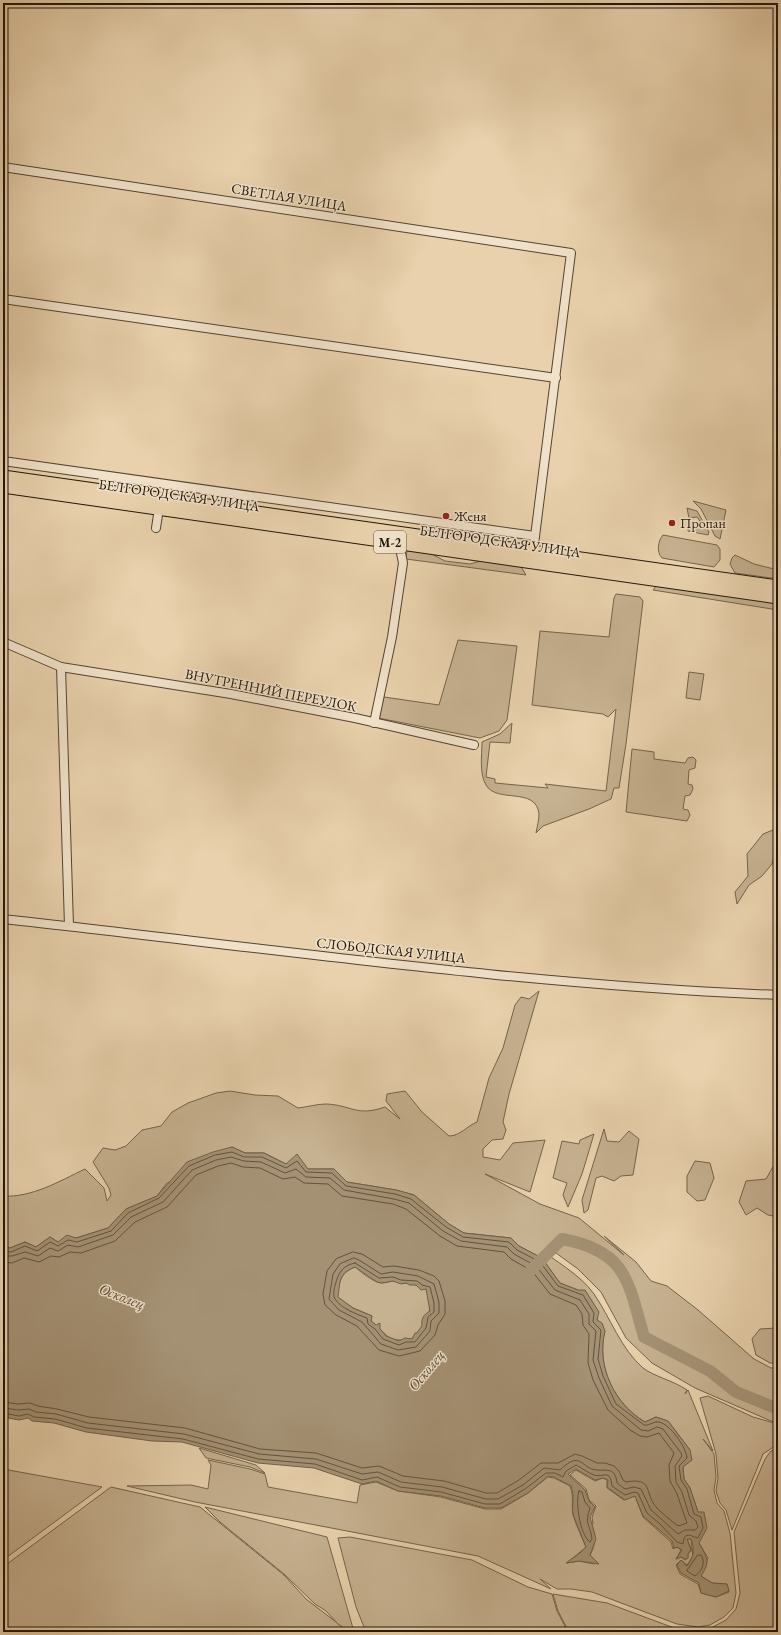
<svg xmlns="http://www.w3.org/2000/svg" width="781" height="1635" font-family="'EB Garamond',serif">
<rect width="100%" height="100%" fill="#e8d1ac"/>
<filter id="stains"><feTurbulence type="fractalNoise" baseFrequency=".005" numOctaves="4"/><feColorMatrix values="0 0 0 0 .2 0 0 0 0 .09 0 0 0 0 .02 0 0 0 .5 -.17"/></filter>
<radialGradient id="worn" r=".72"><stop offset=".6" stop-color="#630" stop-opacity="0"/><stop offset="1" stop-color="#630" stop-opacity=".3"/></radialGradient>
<!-- green -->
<g fill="#c6b190" stroke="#74634c">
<polygon points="693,501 726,510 720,539 715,536 701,509"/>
<polygon points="687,508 697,511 709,532 708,535 688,531 688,524 694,528 697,527 700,521 697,517 689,518"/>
<path d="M 663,535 L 717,545 L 720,549 L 720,560 L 714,567 L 662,558 C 656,552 658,541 663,535 Z"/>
<polygon points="407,550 428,552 445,561 470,564 487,559 520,565 526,575 406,559"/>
<polygon points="735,555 754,564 778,570 778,579 735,573 730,564 732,558"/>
<polygon points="657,585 778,601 778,610 653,590"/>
<path d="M 616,594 L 640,597 L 643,601 L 626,744 L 619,788 L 614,788 L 611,799 L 589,809 L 543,826 L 536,833 C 537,827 539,820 539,814 C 536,786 497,804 486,785 C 479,773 482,755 482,742 L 500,734 L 512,723 L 510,743 L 490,742 L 486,777 L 495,779 L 495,783 L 548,788 L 545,784 L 606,791 L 616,709 L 608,717 L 603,714 L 532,705 L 540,631 L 609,637 L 614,598 Z"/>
<polygon points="458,640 517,646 507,720 499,731 480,738 378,718 384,697 439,705"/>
<polygon points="689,672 704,674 700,700 686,698"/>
<polygon points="632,749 654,752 654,759 685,763 688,758 693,757 696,760 695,768 689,770 688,784 692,785 693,789 690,795 685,796 683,809 688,810 690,815 687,821 626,812"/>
<polygon points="778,828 778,849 776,849 772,864 762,876 749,885 737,904 735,892 748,876 747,854 763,834"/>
<path d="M 539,991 L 509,1094 L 503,1122 L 506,1130 L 503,1139 L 492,1140 L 483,1149 L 483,1157 L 500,1160 L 513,1143 L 545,1140 L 530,1192 L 485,1174 L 540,1204 L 579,1218 L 624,1255 L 604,1236 L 636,1262 L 651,1281 L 667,1286 L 698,1310 L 754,1359 L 771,1368 L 778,1368 L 778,1406 L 738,1391 L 711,1369 L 645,1336 C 628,1280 627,1250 561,1238 L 552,1244 L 554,1246 L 541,1258 L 519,1246 L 511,1238 L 464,1233 L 449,1224 L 414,1195 L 396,1190 L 347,1182 L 334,1169 L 308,1169 L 286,1164 L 264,1153 L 245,1153 L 232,1147 L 166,1184 L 157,1196 L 126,1209 L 108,1228 L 76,1238 L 58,1242 L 50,1237 L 36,1247 L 25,1242 L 10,1248 L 3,1247 L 3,1196 C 31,1198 60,1181 85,1169 L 104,1188 L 107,1201 L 111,1195 L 109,1188 L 93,1162 L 103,1148 L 115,1150 L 126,1146 L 142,1130 L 161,1126 L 172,1112 L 188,1103 L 216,1093 L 230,1091 L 255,1095 L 278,1096 L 298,1108 C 307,1107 317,1104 326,1104 C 352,1105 356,1117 385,1107 L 400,1119 L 386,1101 L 387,1094 L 405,1091 L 422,1112 L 449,1136 C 460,1136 467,1126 477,1122 L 489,1078 L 503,1048 L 515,1005 L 521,997 L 529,999 Z"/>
<polygon points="604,1129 607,1141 619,1142 629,1131 639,1139 633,1175 621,1176 614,1181 602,1176 596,1178 588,1210 584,1213 582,1200"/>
<polygon points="594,1134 582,1174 568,1207 563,1195 567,1183 553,1178 562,1141 579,1144 580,1140"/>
<polygon points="778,1158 778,1217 768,1215 757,1208 746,1215 739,1202 746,1181 766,1179"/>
<polygon points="695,1161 710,1163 714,1178 705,1200 697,1201 687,1192 687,1176"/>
<path d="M 562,1240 C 569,1242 576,1242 583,1245 C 625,1259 632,1301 642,1339 L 708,1373 L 736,1395 L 778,1412 L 778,1424 L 695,1388 L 652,1363 L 626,1338 L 601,1292 L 578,1269 L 552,1250 Z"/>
<path d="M 547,1254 C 563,1266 582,1277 594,1294 C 610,1317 621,1349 643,1368 C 653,1376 674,1381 687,1390 L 685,1394 L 688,1390 L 713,1451 L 703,1439 L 714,1454 L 716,1477 L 714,1490 L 717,1503 L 724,1511 L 730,1533 L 736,1593 L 733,1608 L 724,1617 L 710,1625 L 698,1627 L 677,1624 L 592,1592 L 571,1589 L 557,1589 L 540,1579 L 551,1589 L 478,1556 L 195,1502 L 127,1486 L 191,1485 L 208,1489 L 211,1465 L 208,1460 L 250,1469 L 265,1474 L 268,1487 L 357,1503 L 360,1485 L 376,1482 L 398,1491 L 441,1497 L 485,1509 L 501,1509 L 528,1493 L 548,1477 L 554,1478 L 570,1486 C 575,1499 570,1507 574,1518 C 577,1527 582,1538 586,1547 L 567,1563 L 579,1561 L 594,1564 L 590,1555 C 596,1545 596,1534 591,1524 L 593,1524 L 592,1517 L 596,1506 L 589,1500 L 586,1489 L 570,1475 L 576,1470 L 595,1481 L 603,1478 L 607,1480 L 607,1488 L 624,1500 L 635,1496 L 643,1517 L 671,1542 L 673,1549 L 677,1547 L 681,1550 L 676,1559 L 681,1557 L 685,1560 L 688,1558 L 688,1554 L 692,1550 L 687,1539 L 691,1539 L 693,1556 L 687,1565 L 681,1560 L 676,1565 L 680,1574 L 698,1584 L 701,1593 L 716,1597 L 729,1592 L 727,1584 L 712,1583 L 701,1576 L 708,1558 L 699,1543 L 698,1512 L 690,1488 L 684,1479 L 683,1467 L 690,1450 L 668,1421 L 656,1417 L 645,1422 C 614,1404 596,1366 605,1331 L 578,1290 L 560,1283 L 542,1259 Z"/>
<path d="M 355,1267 C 361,1272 373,1282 381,1283 C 386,1283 390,1281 394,1281 C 405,1283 416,1284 426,1289 C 436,1310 426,1322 412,1339 C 386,1343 389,1335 371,1321 L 372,1316 L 353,1308 L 337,1297 C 340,1281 339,1274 355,1267 Z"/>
<polygon points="776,1328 778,1328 778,1363 770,1363 756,1355 752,1339 760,1329"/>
<polygon points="708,1396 753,1417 774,1423 778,1426 778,1444 763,1454 732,1530 726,1510 720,1503 716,1491 718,1478 716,1454 700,1398"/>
<polygon points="199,1448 256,1465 265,1473 250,1467 206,1458"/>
<polygon points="778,1449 778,1632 698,1632 711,1628 726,1620 736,1609 740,1593 734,1532 765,1459 771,1451"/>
<polygon points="3,1469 102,1487 3,1560"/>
<polygon points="111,1487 200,1507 284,1575 306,1599 349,1632 3,1632 3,1567"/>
<polygon points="205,1507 327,1537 354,1632 350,1632 338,1624 326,1611 315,1604 284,1574 220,1522"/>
<polygon points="350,1537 472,1560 528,1587 552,1594 557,1611 568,1632 366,1632 356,1607 338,1538"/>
<polygon points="553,1594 607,1603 685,1632 569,1632 558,1611"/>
</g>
<!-- water -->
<path fill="#a49174" stroke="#705f48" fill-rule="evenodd" d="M 232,1147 L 245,1153 L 264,1153 L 286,1164 L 297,1154 L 308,1169 L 334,1169 L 347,1182 L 396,1190 L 414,1195 L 449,1224 L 464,1233 L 511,1238 L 519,1246 L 542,1258 L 560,1283 L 578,1290 L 585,1290 L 599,1312 L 597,1320 L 602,1323 L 605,1331 C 596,1365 614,1404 645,1422 L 656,1417 L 668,1421 L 690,1450 L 692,1460 L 683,1467 L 684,1479 L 690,1488 L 698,1512 L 704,1512 L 707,1528 L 699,1543 C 707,1558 711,1561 701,1576 L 712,1583 L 727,1584 L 729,1591 L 716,1597 L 701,1593 L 699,1583 L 681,1573 L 677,1565 L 681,1560 L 687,1566 C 694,1557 695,1549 691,1539 L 687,1539 L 691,1550 L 688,1554 L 688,1558 L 685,1559 L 681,1557 L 676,1559 L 682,1550 L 677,1547 L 674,1548 L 672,1541 L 643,1516 L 635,1496 L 625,1500 L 607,1487 L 608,1480 L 603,1478 L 595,1480 L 576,1469 L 568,1474 L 585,1490 L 589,1501 L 595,1507 L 590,1517 L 596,1539 L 590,1555 L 599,1564 L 579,1561 L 566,1563 C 573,1557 581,1554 586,1547 C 582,1537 578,1527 574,1517 C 570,1507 576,1499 571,1486 L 554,1477 L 548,1476 L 528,1493 L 501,1508 L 485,1508 L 441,1496 L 398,1491 L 376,1481 L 362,1484 L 314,1468 L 258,1463 L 182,1442 L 152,1441 L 86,1432 L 54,1423 L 32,1421 L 28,1418 L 19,1420 L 3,1417 L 3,1247 L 10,1248 L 25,1242 L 36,1247 L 50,1237 L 58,1242 L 67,1235 L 76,1238 L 108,1228 L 126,1209 L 157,1196 L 187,1162 L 213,1152 ZM 355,1267 L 377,1282 L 382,1283 L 393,1281 L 401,1284 L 406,1283 L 410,1285 L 416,1285 L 421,1290 L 426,1289 L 430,1311 C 423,1315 421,1319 422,1326 L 417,1333 L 415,1333 L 412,1339 L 405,1338 L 399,1341 L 386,1336 L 380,1329 L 380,1323 L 376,1325 L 371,1321 L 372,1316 L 353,1308 L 338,1297 C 340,1281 339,1273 355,1267 Z"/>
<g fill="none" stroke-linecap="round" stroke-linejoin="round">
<!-- shore -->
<g stroke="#62533e" stroke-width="1">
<path d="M 3,1251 L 11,1252 L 25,1246 L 37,1251 L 50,1242 L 58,1246 L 68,1240 L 77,1242 L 111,1231 L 128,1213 L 159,1198 L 189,1166 L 215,1155 L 232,1152 L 244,1157 L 262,1157 L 286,1168 L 297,1161 L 306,1172 L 332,1173 L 346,1186 L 395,1194 L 411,1199 L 446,1227 L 463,1237 L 509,1242 L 517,1250 L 540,1262 L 558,1286 L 583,1295 L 594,1313 L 593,1322 L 601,1330 L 598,1359 L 603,1376 L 616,1404 L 644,1425 C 649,1426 654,1421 659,1422 C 670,1424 686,1447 687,1458 L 679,1466 L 681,1480 L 687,1489 L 694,1514 L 701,1517 L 703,1528 L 698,1538 C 692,1537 688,1532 684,1538 L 683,1544 L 677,1542 L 660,1524 L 647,1513 L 638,1493 L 634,1492 L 625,1495 L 612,1486 C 610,1468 604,1478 594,1475 C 588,1473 582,1468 576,1465 L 566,1471 L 563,1477 L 555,1473 L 546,1473 L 525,1489 L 500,1504 L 485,1504 L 441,1492 L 400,1487 L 377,1477 L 362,1480 L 315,1464 L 258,1459 L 183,1439 L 87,1428 L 55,1419 L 34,1417 L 28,1414 L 19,1416 L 3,1413"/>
<polygon points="353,1252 362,1254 383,1267 394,1266 419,1270 434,1276 439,1281 445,1301 445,1314 438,1325 435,1335 420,1351 399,1356 379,1350 357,1326 336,1315 325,1305 323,1294 327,1271 336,1259"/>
<path d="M 3,1256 L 12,1256 L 25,1252 L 38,1256 L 50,1248 L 58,1251 L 68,1245 L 78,1247 L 113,1235 L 131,1217 L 163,1202 L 192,1170 L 216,1160 L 231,1157 L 244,1161 L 261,1162 L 285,1173 L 296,1169 L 306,1177 L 330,1178 L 344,1190 L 394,1199 L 409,1203 L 443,1231 L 461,1241 L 507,1247 L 514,1254 L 536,1266 L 555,1290 L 580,1300 L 589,1314 L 589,1324 L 596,1331 L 593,1360 L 599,1378 L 612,1406 L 641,1430 L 648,1431 L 657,1427 L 663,1429 L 681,1453 L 682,1456 L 675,1466 L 676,1482 L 682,1492 L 689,1515 L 696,1521 L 698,1527 L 695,1530 L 685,1530 L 678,1534 L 651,1510 L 641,1489 L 634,1487 L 625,1489 L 617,1483 C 615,1467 608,1471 597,1470 C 580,1469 582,1449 560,1470 L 544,1468 L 523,1485 L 498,1499 L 486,1499 L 442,1487 L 401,1482 L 378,1472 L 362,1474 L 316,1459 L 259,1454 L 184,1434 L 88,1423 L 56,1414 L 36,1412 L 29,1409 L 19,1410 L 3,1408"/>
<polygon points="354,1258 359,1260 381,1274 393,1272 418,1276 434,1284 439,1302 439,1313 431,1321 430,1331 416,1347 398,1350 381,1344 362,1322 339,1310 329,1299 333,1274 340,1264"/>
<path d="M 3,1262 L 12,1263 L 24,1258 L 39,1262 L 51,1256 L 59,1257 L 70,1252 L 81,1253 L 115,1241 L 135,1222 L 167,1207 L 196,1175 L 218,1166 L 231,1163 L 243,1167 L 260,1168 L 283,1179 L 295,1177 L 304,1183 L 328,1184 L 342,1196 L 393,1204 L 406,1209 L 440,1236 L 457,1246 L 504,1252 L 511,1259 L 532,1271 L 550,1294 L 576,1305 L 582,1314 L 583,1325 L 589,1334 L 588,1363 L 593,1380 L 608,1410 L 630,1430 L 640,1436 L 647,1437 L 659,1433 L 674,1453 L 669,1465 L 670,1481 L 677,1494 L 687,1523 L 678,1526 C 671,1520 662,1514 656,1507 C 644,1493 654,1477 626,1482 L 623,1480 L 619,1471 L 614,1466 L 605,1463 L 597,1463 L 582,1456 L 575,1454 L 558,1463 L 541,1463 L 519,1480 L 497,1493 L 486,1493 L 444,1481 L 403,1476 L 379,1466 L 362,1468 L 316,1453 L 260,1449 L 185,1428 L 89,1417 L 57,1409 L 38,1406 L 30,1403 L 18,1404 L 3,1402"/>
<path d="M 355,1263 L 379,1278 L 393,1277 L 401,1280 L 417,1281 L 422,1285 L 430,1287 L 434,1303 L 434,1312 L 428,1317 L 426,1328 L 415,1342 L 406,1342 L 399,1345 L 383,1339 L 375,1329 L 368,1324 L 367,1318 C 356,1314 342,1309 335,1299 C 333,1296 334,1293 334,1290 C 337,1277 340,1266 355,1263 Z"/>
<path d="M 579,1491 L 582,1492 L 585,1502 L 590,1508 C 584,1525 590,1523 592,1539 L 590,1542 C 580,1535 575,1502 579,1491 Z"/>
<path d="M 698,1555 L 701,1555 C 706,1563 702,1571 695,1576 L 687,1571 Z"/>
</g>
<!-- river -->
<path stroke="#a49174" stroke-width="12" d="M 531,1270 L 562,1239 C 627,1251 628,1281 644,1337 L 710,1371 L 736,1392 L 778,1409"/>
<defs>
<g id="minor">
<polyline points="3,167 571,253 533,552"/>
<polyline points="3,299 556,378"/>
<polyline points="3,461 535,536"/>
<polyline points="156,528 159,508"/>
<polyline points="3,642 61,667 231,694 355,718 474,745"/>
<polyline points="61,667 69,926"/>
<polyline points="374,723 392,637 403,563 399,543"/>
<path d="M 3,919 C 261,947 519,985 778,995"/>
</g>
<g id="primary">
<polyline points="3,477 778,587"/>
<polyline points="3,486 778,597"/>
</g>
</defs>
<!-- minor casing -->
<use href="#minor" stroke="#534430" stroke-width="10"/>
<!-- primary casing -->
<use href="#primary" stroke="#211507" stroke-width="15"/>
<!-- minor -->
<use href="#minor" stroke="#f0e1c9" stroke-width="8"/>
<!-- primary -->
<use href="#primary" stroke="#e8d1ac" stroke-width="13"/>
</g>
<!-- markers -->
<g fill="#8f2418" stroke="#f0e1c9" stroke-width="1.5">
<circle cx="446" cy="516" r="4"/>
<circle cx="672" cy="523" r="4"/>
</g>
<g text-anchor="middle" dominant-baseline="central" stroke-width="3" stroke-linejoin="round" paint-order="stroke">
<!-- shield labels -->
<rect fill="#f0e1c9" stroke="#5f5241" stroke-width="1" x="374" y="531" width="32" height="22" rx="3"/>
<g font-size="13" font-weight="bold" fill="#211507">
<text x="390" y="542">М-2</text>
</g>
<!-- street labels -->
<g font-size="14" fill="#211507" stroke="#f0e1c9">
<text transform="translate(289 197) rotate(9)">СВЕТЛАЯ УЛИЦА</text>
<text transform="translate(179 495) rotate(8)">БЕЛГОРОДСКАЯ УЛИЦА</text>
<text transform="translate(500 541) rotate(8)">БЕЛГОРОДСКАЯ УЛИЦА</text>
<text transform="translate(271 690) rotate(11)">ВНУТРЕННИЙ ПЕРЕУЛОК</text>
<text transform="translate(391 950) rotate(6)">СЛОБОДСКАЯ УЛИЦА</text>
</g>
<!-- poi labels -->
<g font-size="14" fill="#211507" stroke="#f0e1c9" text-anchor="start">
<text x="454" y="516">Женя</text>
<text x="680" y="523">Пропан</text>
</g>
<!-- water labels -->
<g font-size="15" font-style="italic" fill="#554733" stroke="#f0e1c9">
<text transform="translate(122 1296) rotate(21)">Осколец</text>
<text transform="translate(426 1370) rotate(-50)">Осколец</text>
</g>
</g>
<!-- margin -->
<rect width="781" height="1635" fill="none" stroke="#e8d1ac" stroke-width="16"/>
<rect x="4" y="4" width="773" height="1627" fill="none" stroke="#211507" stroke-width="2"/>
<rect x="8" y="8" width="765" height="1619" fill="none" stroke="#211507"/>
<rect width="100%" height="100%" filter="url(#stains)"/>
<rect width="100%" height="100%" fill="url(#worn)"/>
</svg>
